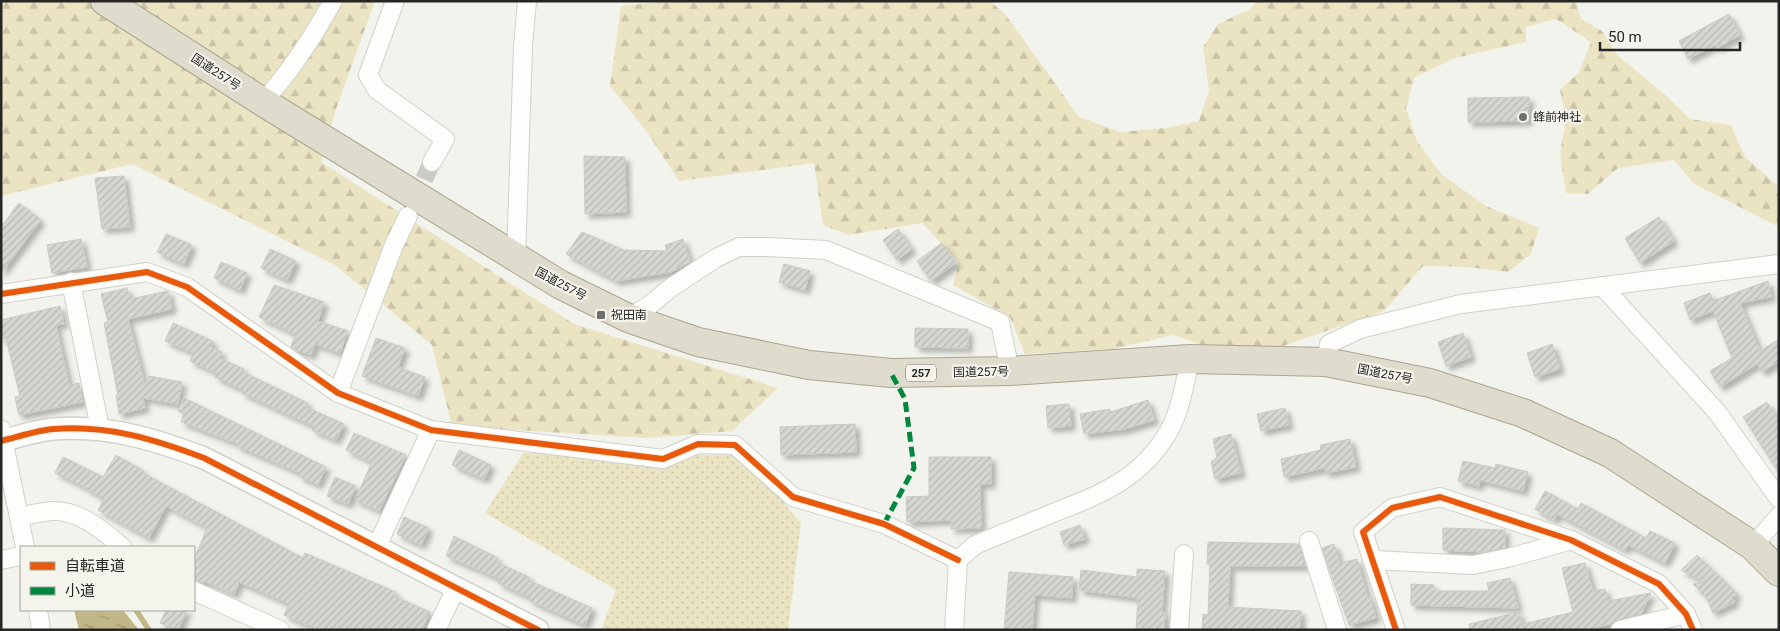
<svg xmlns="http://www.w3.org/2000/svg" width="1780" height="631" font-family="Roboto,'Noto Sans JP',sans-serif">
<defs>
<pattern id="grass-dots" width="8" height="8" patternUnits="userSpaceOnUse" patternTransform="scale(1.25)"><rect width="8" height="8" fill="#ebe4c3"/><path d="M2 2h.1M6 6h.1" fill="none" stroke="#cac3a7" stroke-width="1.8" stroke-linecap="round"/></pattern>
<pattern id="forest-firs" width="22" height="20" patternUnits="userSpaceOnUse" patternTransform="scale(1.25)"><rect width="22" height="20" fill="#ebe4c3"/><path d="M5 1l3.5 6h-7zM16 11l3.5 6h-7z" fill="#cac3a7"/></pattern>
<pattern id="water-ripples" width="26" height="14" patternUnits="userSpaceOnUse" patternTransform="scale(1.25)"><rect width="26" height="14" fill="#c2b786"/><path d="M2 4q2-2 4 0t4 0M15 11q2-2 4 0t4 0" fill="none" stroke="#9e956d"/></pattern>
<pattern id="building-hatch" width="6" height="6" patternUnits="userSpaceOnUse" patternTransform="scale(1.25)"><rect width="6" height="6" fill="#d6d6d2"/><path d="M-1 1l2-2M0 6l6-6M5 7l2-2" fill="none" stroke="#b8b8b4"/></pattern>
<filter id="shadow"><feDropShadow dx="4.5" dy="4.5" stdDeviation="2.5" flood-color="#0004"/></filter>
</defs>
<rect width="100%" height="100%" fill="#f3f3ee"/>
<!-- grass -->
<polygon fill="url(#grass-dots)" points="523,453 733,455 758,472 801,523 788,630 601,630 616,590 485,513"/>
<!-- forest -->
<g fill="url(#forest-firs)">
<polygon points="1,1 375,1 335,112 321,162 574,324 778,388 732,431 646,438 452,426 432,345 335,265 132,164 1,196"/>
<polygon points="669,1 990,1 1005,14 1079,117 1120,132 1166,128 1199,121 1209,90 1203,47 1218,24 1250,9 1257,1 1576,1 1581,19 1602,31 1616,54 1662,92 1690,119 1731,125 1745,157 1779,187 1779,227 1694,184 1674,160 1618,168 1588,194 1566,193 1560,154 1566,119 1560,90 1579,72 1591,42 1556,19 1526,27 1526,42 1455,58 1414,78 1406,109 1417,141 1441,174 1486,206 1539,228 1531,254 1508,272 1468,267 1423,266 1384,311 1280,347 1220,351 1173,335 1113,349 1025,354 1010,317 953,285 959,262 922,223 848,235 823,225 814,163 679,181 647,132 610,86 621,6"/>
</g>
<!-- water -->
<polygon fill="url(#water-ripples)" points="74,610 123,610 139,630 79,630"/>
<g fill="none" stroke-linecap="round" stroke-linejoin="round">
<!-- stream -->
<polyline stroke="#c2b786" stroke-width="5.5" points="136,610 149,630"/>
</g>
<!-- building -->
<g fill="url(#building-hatch)" stroke="#c9c9c5" filter="url(#shadow)">
<polygon points="1729,14 1740,35 1717,48 1715,45 1688,59 1679,41"/>
<polygon points="1529,97 1528,121 1468,122 1468,98"/>
<polygon points="584,156 625,157 626,212 585,214"/>
<polygon points="124,176 130,227 102,229 95,178"/>
<polygon points="19,203 41,220 1,273 1,227"/>
<polygon points="1659,217 1674,241 1640,263 1625,238"/>
<polygon points="898,229 912,249 897,260 883,240"/>
<polygon points="582,232 624,250 667,251 665,245 683,239 690,262 671,272 616,281 566,254"/>
<polygon points="166,234 192,245 184,264 157,252"/>
<polygon points="81,239 87,267 52,273 47,245"/>
<polygon points="942,243 956,263 931,281 917,261"/>
<polygon points="270,249 296,261 287,280 261,268"/>
<polygon points="221,262 247,273 240,290 214,278"/>
<polygon points="784,264 810,271 805,290 779,282"/>
<polygon points="1768,281 1771,297 1740,303 1760,351 1779,339 1779,361 1762,372 1757,364 1720,387 1710,371 1732,358 1713,311 1690,320 1684,303 1710,293 1713,301"/>
<polygon points="274,285 324,302 318,321 348,331 340,353 315,344 311,355 293,349 291,347 295,334 259,317"/>
<polygon points="127,288 130,299 168,291 172,309 128,319 145,385 149,376 182,382 178,404 143,398 145,408 119,414 116,395 118,395 104,323 108,322 101,294"/>
<polygon points="60,306 64,324 56,325 69,385 79,383 83,402 19,415 15,397 20,396 6,338 1,339 1,320"/>
<polygon points="173,323 213,341 211,347 222,352 219,358 244,369 243,372 308,403 306,407 344,424 336,440 312,430 313,426 242,393 243,390 215,377 217,373 190,361 193,353 165,341"/>
<polygon points="915,328 968,329 968,348 915,347"/>
<polygon points="1463,333 1471,357 1446,366 1438,342"/>
<polygon points="376,338 405,348 398,367 425,377 418,396 362,376"/>
<polygon points="1552,344 1560,369 1535,377 1527,353"/>
<polygon points="184,398 326,467 318,485 299,476 300,473 237,446 238,444 181,422 184,414 178,411"/>
<polygon points="1148,400 1154,420 1125,429 1084,434 1080,414 1110,409 1111,412"/>
<polygon points="1767,402 1779,420 1779,473 1743,417"/>
<polygon points="1069,404 1071,426 1048,428 1046,406"/>
<polygon points="1285,408 1289,425 1261,431 1257,414"/>
<polygon points="855,424 856,452 781,455 780,427"/>
<polygon points="354,433 406,455 379,511 355,500 372,462 346,450"/>
<polygon points="1231,434 1241,473 1215,479 1211,462 1217,457 1213,439"/>
<polygon points="1350,439 1356,467 1326,473 1325,468 1284,477 1281,459 1321,450 1320,445"/>
<polygon points="459,450 491,465 484,479 452,465"/>
<polygon points="116,455 144,471 143,473 303,558 305,553 396,592 394,596 430,612 422,630 319,630 284,615 289,604 239,582 234,594 204,581 203,583 194,580 194,559 207,528 166,506 149,538 98,510 104,499 79,484 55,473 63,457 103,477"/>
<polygon points="929,457 991,457 991,484 980,484 981,528 951,529 951,520 907,522 906,497 929,496"/>
<polygon points="1463,461 1495,468 1496,464 1528,472 1523,491 1480,480 1479,486 1458,481"/>
<polygon points="335,477 356,486 348,504 327,496"/>
<polygon points="1545,491 1578,509 1581,503 1646,538 1650,531 1675,543 1665,563 1628,545 1625,550 1557,514 1555,520 1535,509"/>
<polygon points="404,517 429,528 421,545 397,534"/>
<polygon points="1080,525 1085,539 1064,545 1060,532"/>
<polygon points="1443,528 1505,530 1505,548 1486,552 1443,550"/>
<polygon points="454,536 498,558 496,562 529,577 528,580 592,608 585,625 530,601 531,598 498,583 500,579 446,556"/>
<polygon points="1208,542 1299,544 1306,566 1230,566 1228,607 1301,611 1300,630 1202,630 1203,614 1208,615 1210,564 1207,564"/>
<polygon points="1334,544 1340,563 1357,559 1368,598 1370,597 1376,618 1349,625 1322,548"/>
<polygon points="1697,555 1737,594 1735,597 1731,595 1735,602 1713,613 1707,598 1693,584 1704,582 1681,570"/>
<polygon points="1585,563 1593,591 1605,589 1608,601 1651,593 1641,614 1618,620 1611,624 1585,630 1524,630 1523,624 1573,612 1562,568"/>
<polygon points="1137,569 1165,571 1162,612 1165,612 1164,630 1136,630 1138,598 1079,590 1081,570 1137,577"/>
<polygon points="1009,572 1073,577 1072,598 1035,595 1032,630 1004,630"/>
<polygon points="1510,578 1518,608 1411,605 1411,584 1434,585 1434,591 1489,591 1487,583"/>
<polygon points="166,610 187,610 178,630 160,623"/>
<polygon points="1519,612 1524,630 1470,630 1469,624"/>
</g>
<g fill="none" stroke-linecap="round" stroke-linejoin="round">
<!-- minor-tunnel -->
<polyline stroke="#cacac6" stroke-width="18" stroke-dasharray="18 9" stroke-linecap="butt" points="413,204 432,162"/>
<defs>
<g id="minor">
<polyline points="395,1 368,75 377,90 445,139 432,162"/>
<path d="M 263,102 C 291,71 313,37 333,1"/>
<polyline points="516,259 523,46 527,1"/>
<polyline points="71,282 100,429"/>
<polyline points="1602,286 1717,412 1779,499"/>
<polyline points="1,294 147,272 187,287 338,393 431,430 663,459 698,444 735,445 793,497 884,524 958,560"/>
<polyline points="628,318 650,305 669,289 716,258 739,247 767,247 826,250 1000,322 1010,371"/>
<polyline points="1326,362 1329,344 1360,329 1461,304 1779,264"/>
<polyline points="338,393 394,245 408,216"/>
<polyline points="1,429 25,547"/>
<path d="M 19,517 C 30,515 43,511 54,511 C 81,511 103,531 122,547"/>
<polyline points="1309,541 1337,630"/>
<polyline points="1753,546 1779,516"/>
<polyline points="376,548 431,430"/>
<polyline points="1,560 21,556"/>
<polyline points="1374,560 1473,565 1512,557 1571,540"/>
<polyline points="194,591 280,630"/>
<polyline points="38,610 41,630"/>
<polyline points="436,630 456,588"/>
<path d="M 954,630 L 958,560 L 975,545 C 1001,534 1027,524 1053,513 C 1102,494 1143,478 1170,429 C 1181,408 1185,382 1190,359"/>
<polyline points="1179,630 1184,554"/>
<polyline points="1396,630 1363,532 1392,508 1440,497 1571,540 1659,584 1686,614 1693,630"/>
<polyline points="1620,630 1686,614"/>
</g>
<path id="tertiary" d="M 1,441 C 18,437 37,430 54,429 C 108,425 154,439 204,458 L 538,630"/>
<polyline id="trunk" points="105,1 263,102 561,285 628,318 698,342 809,365 891,373 1010,371 1190,359 1326,362 1430,383 1523,413 1610,453 1753,546 1779,572"/>
</defs>
<!-- minor casing -->
<use href="#minor" stroke="#d0d0cc" stroke-width="20"/>
<!-- tertiary casing -->
<use href="#tertiary" stroke="#d0d0cc" stroke-width="24"/>
<!-- trunk casing -->
<use href="#trunk" stroke="#a9a58f" stroke-width="30"/>
<!-- minor -->
<use href="#minor" stroke="#fdfdfc" stroke-width="18"/>
<!-- tertiary -->
<use href="#tertiary" stroke="#fdfdfc" stroke-width="21"/>
<!-- trunk -->
<use href="#trunk" stroke="#e0dccd" stroke-width="28"/>
<!-- quiet -->
<polyline stroke="#00873e" stroke-width="5" stroke-dasharray="10 5" stroke-linecap="butt" points="884,524 914,468 905,399 891,373"/>
<defs>
<g id="cycleway">
<polyline points="1,294 147,272 187,287 338,393 431,430 663,459 698,444 735,445 793,497 884,524 958,560"/>
<path d="M 1,441 C 18,437 37,430 54,429 C 108,425 154,439 204,458 L 538,630"/>
<polyline points="1396,630 1363,532 1392,508 1440,497 1571,540 1659,584 1686,614 1693,630"/>
</g>
</defs>
<!-- cycleway casing -->
<use href="#cycleway" stroke="#f5f4ec" stroke-width="9"/>
<!-- cycleway -->
<use href="#cycleway" stroke="#e8590c" stroke-width="6"/>
</g>
<!-- markers -->
<g fill="#6e6e6b" stroke="#f5f4ec" stroke-width="2">
<circle cx="1523" cy="117" r="5"/>
<rect x="596" y="310" width="10" height="10" rx="2.5"/>
</g>
<g text-anchor="middle" dominant-baseline="central" stroke-width="4.5" stroke-linejoin="round" paint-order="stroke">
<!-- shield labels -->
<rect fill="#f5f4ec" stroke="#656460" stroke-width="1" x="906" y="364.5" width="30" height="17" rx="4"/>
<g font-size="11" font-weight="bold" fill="#272624">
<text x="921" y="373">257</text>
</g>
<!-- street labels -->
<g font-size="12" fill="#272624" stroke="#f5f4ec">
<text transform="translate(216 72) rotate(33)">国道257号</text>
<text transform="translate(561 284) rotate(28)">国道257号</text>
<text transform="translate(981 372) rotate(-1)">国道257号</text>
<text transform="translate(1385 374) rotate(11)">国道257号</text>
</g>
<!-- poi labels -->
<g font-size="12" fill="#272624" stroke="#f5f4ec" text-anchor="start">
<text x="1533" y="117">蜂前神社</text>
<text x="611" y="315">祝田南</text>
</g>
</g>
<!-- border -->
<rect width="1780" height="631" fill="none" stroke="#272624" stroke-width="5"/>
<!-- legend -->
<rect x="20" y="546" width="175" height="65" fill="#f5f4ec" stroke="#a3a29c"/>
<rect x="30" y="562" width="25" height="8" fill="#e8590c" stroke="#a3a29c"/>
<text x="65" y="571" font-size="15" fill="#272624">自転車道</text>
<rect x="30" y="587" width="25" height="8" fill="#00873e" stroke="#a3a29c"/>
<text x="65" y="596" font-size="15" fill="#272624">小道</text>
<!-- scale -->
<path d="M1600 42v8h140v-8" fill="none" stroke="#272624" stroke-width="2.5"/>
<text x="1608" y="42" font-size="15" fill="#272624" stroke="#f5f4ec" stroke-width="4" paint-order="stroke">50 m</text>
</svg>
